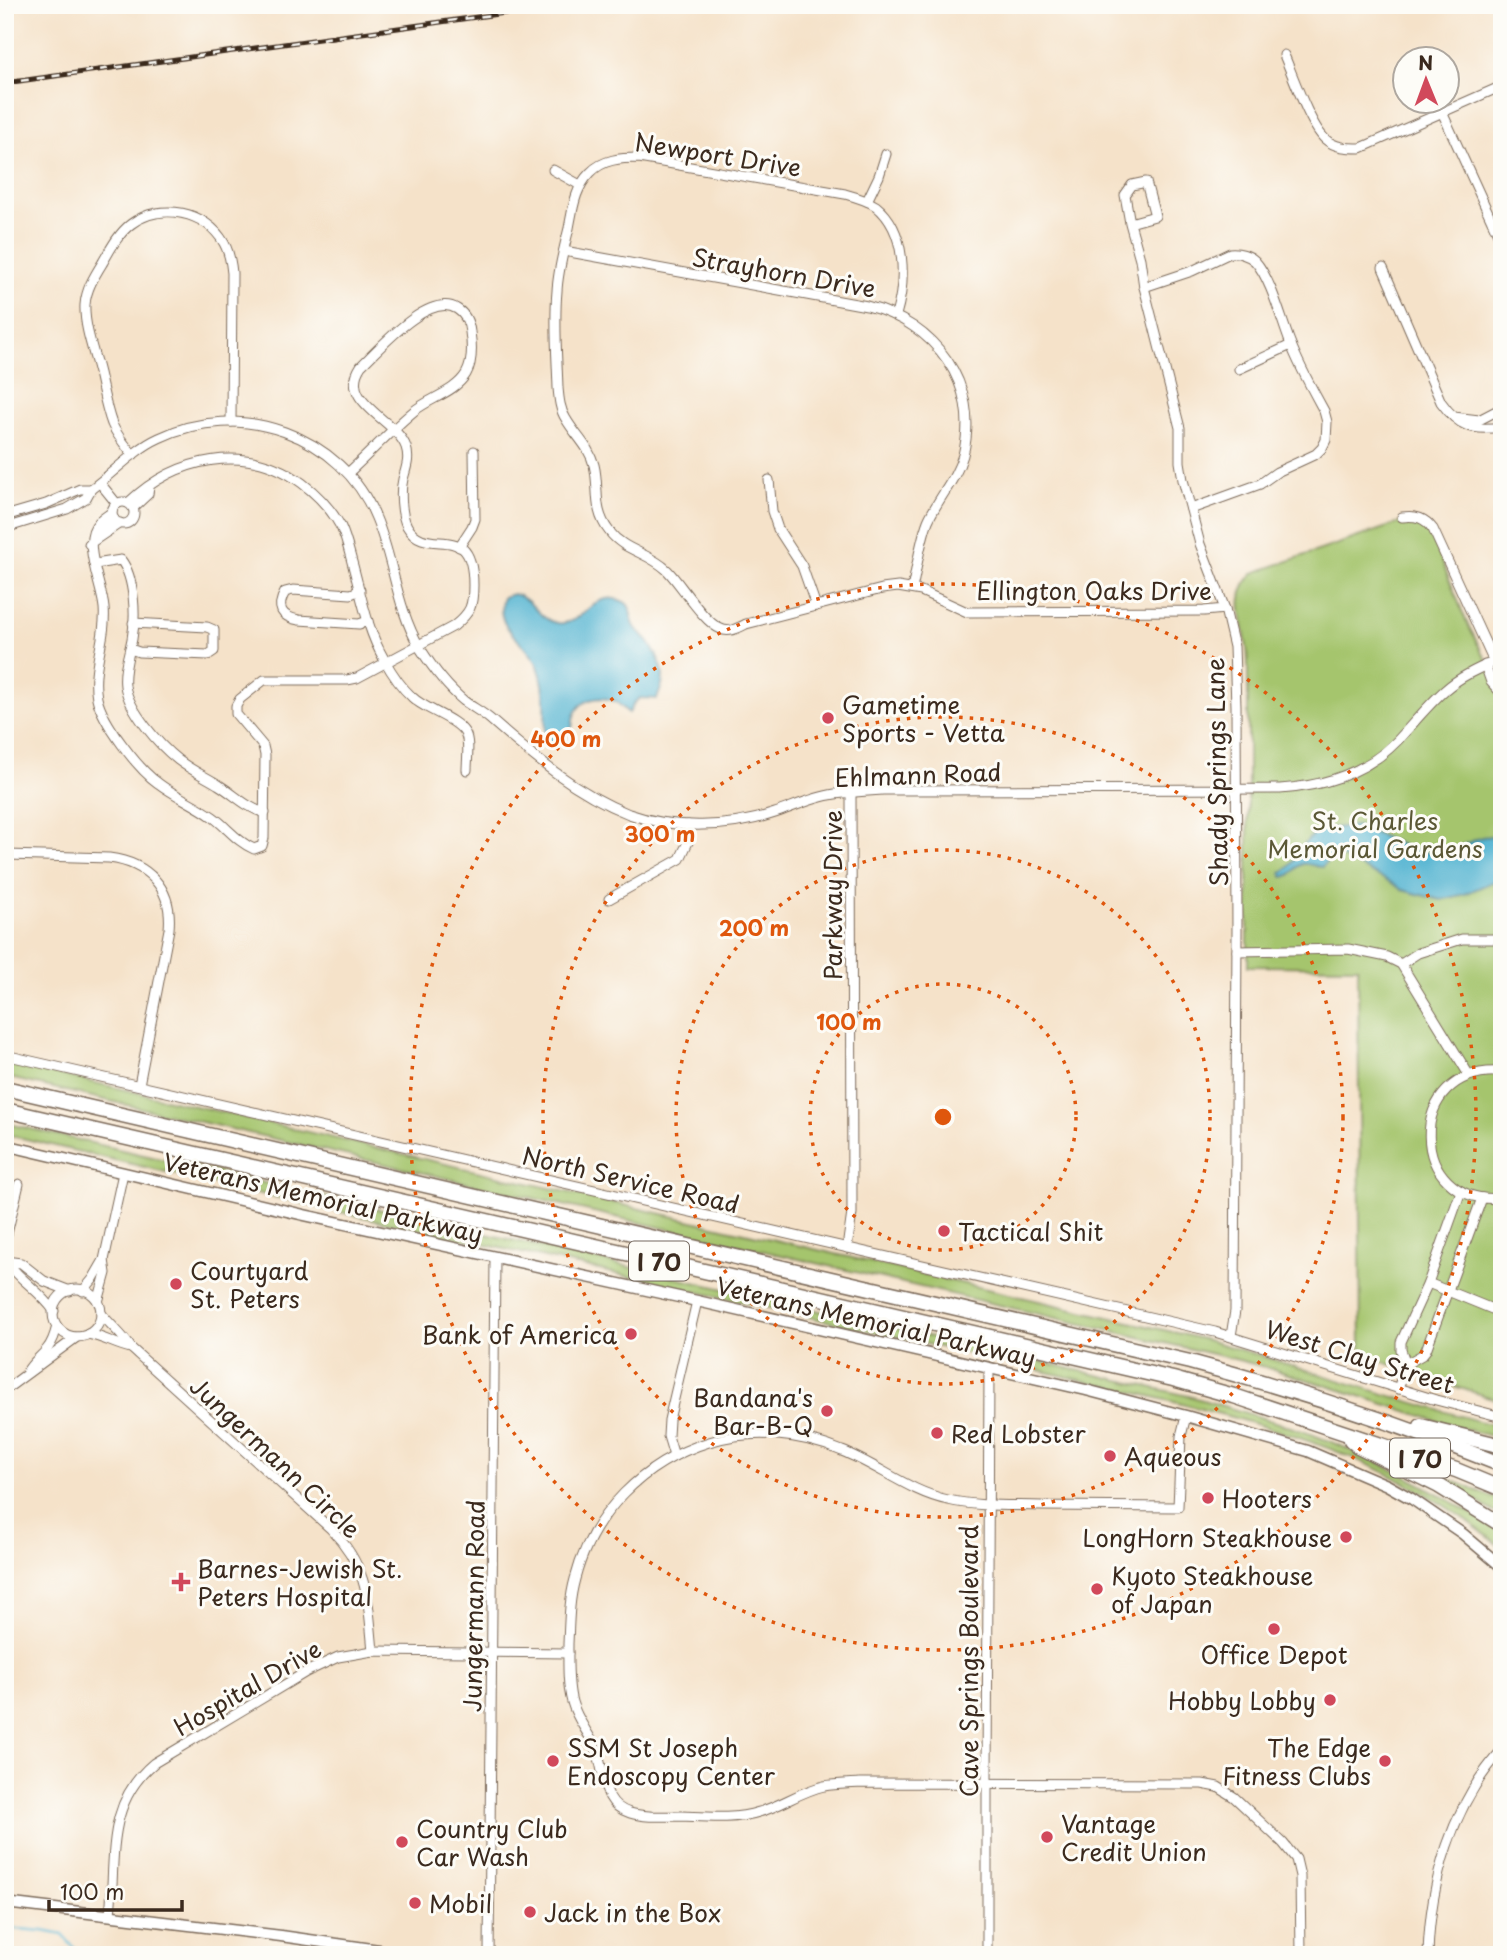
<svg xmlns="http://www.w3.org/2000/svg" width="1507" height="1960" font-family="'Playpen Sans',sans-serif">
<rect width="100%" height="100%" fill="#fdfcf7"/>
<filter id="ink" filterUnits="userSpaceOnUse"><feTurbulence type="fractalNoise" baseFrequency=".0143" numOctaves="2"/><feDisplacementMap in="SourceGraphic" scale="14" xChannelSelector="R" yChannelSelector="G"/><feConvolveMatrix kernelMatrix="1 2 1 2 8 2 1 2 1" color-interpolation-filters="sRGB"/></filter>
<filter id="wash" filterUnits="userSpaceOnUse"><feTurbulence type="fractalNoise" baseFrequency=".00686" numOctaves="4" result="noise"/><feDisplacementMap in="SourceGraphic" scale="28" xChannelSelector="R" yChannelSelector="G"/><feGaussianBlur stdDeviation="1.57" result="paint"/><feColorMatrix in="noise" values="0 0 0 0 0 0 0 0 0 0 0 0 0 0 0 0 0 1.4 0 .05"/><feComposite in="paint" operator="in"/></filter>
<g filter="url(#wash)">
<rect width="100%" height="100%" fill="#f5e2c9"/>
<!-- green -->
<g fill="#a5c56d" stroke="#707846" stroke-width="2">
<path d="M 1412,521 L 1424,526 L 1431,534 L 1467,623 L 1482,652 L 1497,676 L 1502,674 L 1502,1401 L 1447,1384 L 1361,1354 L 1358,967 L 1248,966 L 1248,670 C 1248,660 1248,651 1246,642 C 1242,616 1233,595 1253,573 L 1402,522 Z"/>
<path d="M 5,1062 L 1203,1339 C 1303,1367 1401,1402 1502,1427 L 1502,1439 C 1410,1416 1322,1380 1230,1358 L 5,1077 Z"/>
<path d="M 5,1123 L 1193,1397 C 1242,1412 1294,1426 1341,1446 C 1397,1470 1451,1499 1502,1533 L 1502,1548 C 1393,1456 1271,1426 1137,1393 C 1046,1371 954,1350 862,1329 C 576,1264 290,1203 5,1134 Z"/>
<polygon points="1436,1474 1502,1501 1502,1517 1435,1476"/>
</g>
<!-- water -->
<g fill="#52b4d1" stroke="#466f78" stroke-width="2">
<path d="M 513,594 C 532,597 538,620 557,623 C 581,627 592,594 615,599 C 637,603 627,615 635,627 C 637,631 639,631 642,634 C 651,644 664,664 663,678 C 663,685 659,693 657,699 L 640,698 L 634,703 L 629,713 C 624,710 621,705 616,702 C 601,694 579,699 574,716 C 572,722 574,728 569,732 C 563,736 555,738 549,743 L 544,742 C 546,718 547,690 538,666 C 527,639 493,632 503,597 Z"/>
<path d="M 1358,826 L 1413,850 L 1424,852 L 1448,851 L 1482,837 L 1502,835 L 1502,881 L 1492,882 L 1465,894 L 1441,900 L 1402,890 L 1394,884 L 1339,856 L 1332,856 L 1322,867 C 1316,867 1308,863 1303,864 C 1293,866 1295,876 1283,877 L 1281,873 C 1292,866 1293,863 1299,852 C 1313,826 1332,828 1358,826 Z"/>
</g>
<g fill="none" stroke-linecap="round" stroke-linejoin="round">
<!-- stream -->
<polyline stroke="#52b4d1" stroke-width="2.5" points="5,1928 43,1931 63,1935 80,1955"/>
</g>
</g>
<g filter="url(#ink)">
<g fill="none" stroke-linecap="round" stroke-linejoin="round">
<defs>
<g id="minor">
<path d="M 1284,55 C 1293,76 1310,125 1325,139 C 1335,148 1348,148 1361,148 L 1502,86"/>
<polyline points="1442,112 1502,243"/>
<polyline points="553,170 580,185"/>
<polyline points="867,201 879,176 886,154"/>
<polyline points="1130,223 1125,195 1132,185 1146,182 1155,216 1130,223 1140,259 1144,287 1180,428 1180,462 1183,480 1200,544 1225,609 1234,647 1236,706 1237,930 1235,1311 1231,1336"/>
<path d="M 564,251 L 867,306 C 935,323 981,384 963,455 C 956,480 938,498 928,521 C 920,542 917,567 912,589"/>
<path d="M 1383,268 L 1441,402 C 1459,427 1471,431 1502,427"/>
<path d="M 1144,287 L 1192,271 L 1230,253 C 1238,252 1249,255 1255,261 C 1271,279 1281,319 1290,342 C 1299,366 1312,389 1324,411 L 1327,422 L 1326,440 L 1322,448 L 1316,454 L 1277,472 L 1260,484 L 1191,509"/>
<path d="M 896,315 C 906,281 907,231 876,206 C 867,200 856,197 845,194 L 639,158 C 621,158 603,159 590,173 C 575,188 573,208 569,228 C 564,249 558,270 557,291 C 554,323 557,356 558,388 C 559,399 560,410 566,419 C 575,435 589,446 594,465 C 600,489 592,509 609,531 C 624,551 648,552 667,570 C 681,584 704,623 721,629 C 729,633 738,628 746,624 L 882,589 L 898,587 L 921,591 L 967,612 L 1204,611 L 1225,609"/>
<polyline points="1239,369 1291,345"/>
<polyline points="1454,417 1479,420 1502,408"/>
<path d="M 133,455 C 126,446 117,436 112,424 C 106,408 103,390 99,373 C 94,352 84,327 85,305 C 86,289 95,275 103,262 C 111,248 119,233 131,224 C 161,202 206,211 224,243 C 229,252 231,262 232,273 L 231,422"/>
<polyline points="769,480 772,511 778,529 802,566 816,606"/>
<polyline points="100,483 117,504"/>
<circle cx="123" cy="513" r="11"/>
<path d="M 128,503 C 176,457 246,442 302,483 C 318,495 331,509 341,527 C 346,538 349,551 352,562 C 361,594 367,630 384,659 C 391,672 401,687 412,697 C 425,710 456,718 465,733 C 470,742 467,759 467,770"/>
<polyline points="133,508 148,494 149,487"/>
<path d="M 112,512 C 108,515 103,518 99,522 C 80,541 102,584 104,608 C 107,638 91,667 97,698 C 102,722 138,769 158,783 C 175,796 195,804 213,817 C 227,827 237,842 254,849 L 262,846 L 264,838 L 265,755 L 263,746 L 236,714 L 236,706 L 240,699 L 264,680 L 347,680 L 357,678 L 454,626 C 471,612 473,606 473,585 C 473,516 427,561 407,526 C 401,515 400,491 403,479 C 406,468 410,459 406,447 C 396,419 337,402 361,366 C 379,349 429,291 457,309 C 465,314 469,323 470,332 C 472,345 473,362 466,374 C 455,392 430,398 414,411 C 391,430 370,453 348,473"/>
<polyline points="5,516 46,504 80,489 91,489"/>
<path d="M 1402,517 C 1416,515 1425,518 1433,529 L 1494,662"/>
<path d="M 5,528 L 67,509 L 86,498 L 91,489 C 114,473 133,450 159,438 C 239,399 342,434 376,518 C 394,561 396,607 420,648 C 432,667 446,686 464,701 C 472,707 482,712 490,719 C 532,756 576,793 629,814 C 674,830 730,828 775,813 C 795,806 814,797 835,794 C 851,792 867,791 883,790 L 1280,789 C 1324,786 1366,773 1397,741 C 1413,724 1428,705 1445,690 C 1462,675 1482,667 1502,658"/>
<polyline points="94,531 103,528 114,519"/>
<polyline points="89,544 120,523"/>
<polyline points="459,547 472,527 475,519 474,451"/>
<path d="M 95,564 L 121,560 C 135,578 136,617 132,639 C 129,654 123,670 125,686 C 129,711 159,745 178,760 C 191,770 206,777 219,785 C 235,795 247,808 265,813"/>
<path d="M 360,590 L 351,594 L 293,590 L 285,592 C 276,608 281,617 299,620 L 359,624 L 368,621"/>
<polyline points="130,649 139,652 208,655 214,651 214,630 207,627 133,623"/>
<polyline points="1485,665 1491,682 1502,694"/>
<polyline points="5,812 8,855 5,889"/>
<path d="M 8,855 L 109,858 C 148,863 173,888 169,929 L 139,1085"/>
<polyline points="609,899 680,859 689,840 688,825"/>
<polyline points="1237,951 1348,949 1387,957 1401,964 1469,1075"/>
<polyline points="1401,964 1418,953 1462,939 1502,939"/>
<polyline points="5,1055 1215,1332 1436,1400 1502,1417"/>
<path d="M 1502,1072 C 1403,1065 1407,1208 1502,1198"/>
<polyline points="5,1242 19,1184"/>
<polyline points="847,1248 852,1213 851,793"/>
<polyline points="5,1261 21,1263 44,1281 70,1291"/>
<path d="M 7,1262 C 21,1281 41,1292 54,1311"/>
<polyline points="1428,1283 1502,1313"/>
<circle cx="77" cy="1313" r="24"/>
<polyline points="83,1291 93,1279 104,1260"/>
<polyline points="98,1302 106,1273 104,1260 123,1173"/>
<path d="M 101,1313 C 110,1325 123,1335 131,1348 L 331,1529 C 369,1568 368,1601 373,1651"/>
<path d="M 88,1334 C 104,1337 116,1345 131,1348"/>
<polyline points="1406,1364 1422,1355 1426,1350 1482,1198"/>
<path d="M 27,1372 C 32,1362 41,1357 47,1349 C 53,1342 55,1334 57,1326"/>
<polyline points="1398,1389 1406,1364 1401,1350 1401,1342 1428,1283 1461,1191"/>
<polyline points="5,1390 77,1337"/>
<path d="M 1186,1416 L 1181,1436 L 1178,1507 C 1133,1507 1088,1506 1042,1506 C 1011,1505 979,1507 948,1500 C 910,1492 878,1465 842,1451 C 800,1433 752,1429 709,1442 C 644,1462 592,1513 575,1579 C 569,1600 569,1622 568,1644 C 568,1663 567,1684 572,1702 C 577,1720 589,1733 596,1749 C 606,1773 600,1804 630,1813 C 646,1818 665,1816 682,1816 C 707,1817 734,1820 759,1812 C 781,1806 801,1791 824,1786 C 836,1784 848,1784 860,1783 L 1202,1784 L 1218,1787 L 1234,1797 L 1283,1843 L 1296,1859 L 1300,1876 L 1301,1955"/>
<polyline points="674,1456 668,1436 669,1420 697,1301"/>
<path d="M 110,1915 C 116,1857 105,1804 154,1763 L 306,1672 L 338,1657 L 373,1651 L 568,1653"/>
<polyline points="489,1955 495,1257"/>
<polyline points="987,1955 987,1784 989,1368"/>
<path d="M 1428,1955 C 1430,1882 1452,1805 1502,1750"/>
</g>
<g id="major">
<polyline points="5,1145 304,1215 697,1301 1086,1390 1186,1416 1308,1451 1387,1485 1412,1499 1463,1534 1502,1567"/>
<polyline points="5,1903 281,1936 414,1955"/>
</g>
<g id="highway">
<path d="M 5,1088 L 1190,1362 C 1296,1390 1400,1424 1502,1465"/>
<polyline points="5,1110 1173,1379 1234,1396 1456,1470 1502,1489"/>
<polyline points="1421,1426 1502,1446"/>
<polyline points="1351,1440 1358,1446 1439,1486 1502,1525"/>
</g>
</defs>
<!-- minor casing -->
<use href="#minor" stroke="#7c6a5a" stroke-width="11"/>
<!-- major casing -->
<use href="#major" stroke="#7c6a5a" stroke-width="13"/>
<!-- highway casing -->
<use href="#highway" stroke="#7c6a5a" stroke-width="17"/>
<!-- minor -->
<use href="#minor" stroke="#fff" stroke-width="9"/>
<!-- major -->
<use href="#major" stroke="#fff" stroke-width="10"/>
<!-- highway -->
<use href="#highway" stroke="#fff" stroke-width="14"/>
<defs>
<polyline id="rail" points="5,83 563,5"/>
</defs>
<!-- rail casing -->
<use href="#rail" stroke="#3b2a1e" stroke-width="5"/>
<!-- rail -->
<use href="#rail" stroke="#fdfcf7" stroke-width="2.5" stroke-dasharray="8" stroke-linecap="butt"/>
</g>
</g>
<!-- distance rings -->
<g fill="none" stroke="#df570d" stroke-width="3.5" stroke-dasharray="3.5 7">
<circle cx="943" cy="1117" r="133"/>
<circle cx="943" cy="1117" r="267"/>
<circle cx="943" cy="1117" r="400"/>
<circle cx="943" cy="1117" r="533"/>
</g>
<!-- markers -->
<g fill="#d1495b" stroke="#fdfcf7" stroke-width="2.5">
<circle cx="828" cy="718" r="7"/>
<circle cx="944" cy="1231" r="7"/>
<circle cx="176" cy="1284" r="7"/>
<circle cx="631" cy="1334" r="7"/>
<circle cx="827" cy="1411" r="7"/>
<circle cx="937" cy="1433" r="7"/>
<circle cx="1110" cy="1456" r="7"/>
<circle cx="1208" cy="1498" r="7"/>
<circle cx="1346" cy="1537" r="7"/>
<path d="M177.5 1571.5h7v7h7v7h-7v7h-7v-7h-7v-7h7z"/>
<circle cx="1097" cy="1589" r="7"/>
<circle cx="1274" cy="1629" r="7"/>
<circle cx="1330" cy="1700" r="7"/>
<circle cx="553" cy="1761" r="7"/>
<circle cx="1385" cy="1761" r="7"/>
<circle cx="1047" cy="1837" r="7"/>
<circle cx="402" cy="1842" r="7"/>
<circle cx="415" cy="1903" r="7"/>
<circle cx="530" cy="1912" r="7"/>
</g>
<g text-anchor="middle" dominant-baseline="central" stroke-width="6" stroke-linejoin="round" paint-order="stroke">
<!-- shield labels -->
<g fill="#fdfcf7" stroke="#75695f" stroke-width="2">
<rect x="629" y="1241.5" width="60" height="39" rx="5"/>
<rect x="1390" y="1438.5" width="60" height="39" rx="5"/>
</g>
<g font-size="23" font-weight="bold" fill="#3b2a1e">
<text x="659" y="1261">I 70</text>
<text x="1420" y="1458">I 70</text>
</g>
<!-- street labels -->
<g font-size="24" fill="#3b2a1e" stroke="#fdfcf7">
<text transform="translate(718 154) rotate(9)">Newport Drive</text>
<text transform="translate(784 272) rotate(10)">Strayhorn Drive</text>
<text x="1094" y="590">Ellington Oaks Drive</text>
<text transform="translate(1216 772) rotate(-91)">Shady Springs Lane</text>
<text transform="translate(918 774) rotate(-2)">Ehlmann Road</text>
<text transform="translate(832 895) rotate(-90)">Parkway Drive</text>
<text transform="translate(631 1179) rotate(13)">North Service Road</text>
<text transform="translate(323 1197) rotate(13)">Veterans Memorial Parkway</text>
<text transform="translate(876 1321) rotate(13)">Veterans Memorial Parkway</text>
<text transform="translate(1360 1356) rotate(17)">West Clay Street</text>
<text transform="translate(276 1457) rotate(43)">Jungermann Circle</text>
<text transform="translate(473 1606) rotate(-89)">Jungermann Road</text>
<text transform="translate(968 1661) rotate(-90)">Cave Springs Boulevard</text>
<text transform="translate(247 1687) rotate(-30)">Hospital Drive</text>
</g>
<!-- poi labels -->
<g font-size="24" fill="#3b2a1e" stroke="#fdfcf7" text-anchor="start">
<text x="842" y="704">Gametime<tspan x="842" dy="28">Sports - Vetta</tspan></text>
<text x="958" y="1231">Tactical Shit</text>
<text x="190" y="1270">Courtyard<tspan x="190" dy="28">St. Peters</tspan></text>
<text x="617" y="1334" text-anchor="end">Bank of America</text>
<text x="813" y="1397" text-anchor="end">Bandana's<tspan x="813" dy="28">Bar-B-Q</tspan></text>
<text x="951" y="1433">Red Lobster</text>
<text x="1124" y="1456">Aqueous</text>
<text x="1222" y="1498">Hooters</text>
<text x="1332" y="1537" text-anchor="end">LongHorn Steakhouse</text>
<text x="197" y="1568">Barnes-Jewish St.<tspan x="197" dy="28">Peters Hospital</tspan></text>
<text x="1111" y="1575">Kyoto Steakhouse<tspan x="1111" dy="28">of Japan</tspan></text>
<text x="1274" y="1654" text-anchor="middle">Office Depot</text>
<text x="1316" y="1700" text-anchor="end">Hobby Lobby</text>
<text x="567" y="1747">SSM St Joseph<tspan x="567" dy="28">Endoscopy Center</tspan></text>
<text x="1371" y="1747" text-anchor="end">The Edge<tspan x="1371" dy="28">Fitness Clubs</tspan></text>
<text x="1061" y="1823">Vantage<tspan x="1061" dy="28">Credit Union</tspan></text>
<text x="416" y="1828">Country Club<tspan x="416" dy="28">Car Wash</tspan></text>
<text x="429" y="1903">Mobil</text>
<text x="544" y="1912">Jack in the Box</text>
</g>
<!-- park labels -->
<g font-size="24" fill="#5b5836" stroke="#fdfcf7">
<text x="1375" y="820">St. Charles<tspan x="1375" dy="28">Memorial Gardens</tspan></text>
</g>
</g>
<circle cx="943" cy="1117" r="10" fill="#df570d" stroke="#fdfcf7" stroke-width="3.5"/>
<g font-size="21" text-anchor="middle" font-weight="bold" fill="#df570d" stroke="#fdfcf7" stroke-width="6" stroke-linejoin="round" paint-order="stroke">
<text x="566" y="747">400 m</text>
<text x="660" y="842">300 m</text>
<text x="754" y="936">200 m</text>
<text x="849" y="1030">100 m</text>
</g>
<!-- margin -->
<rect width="1507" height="1960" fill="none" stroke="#fdfcf7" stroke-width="28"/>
<!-- north arrow -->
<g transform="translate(1426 80) rotate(359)"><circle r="33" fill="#fdfcf7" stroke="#afa8a0" stroke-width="2"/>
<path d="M0-5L12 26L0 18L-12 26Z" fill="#d1495b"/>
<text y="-10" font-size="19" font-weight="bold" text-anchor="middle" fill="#3b2a1e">N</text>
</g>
<!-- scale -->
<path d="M49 1900v10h133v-10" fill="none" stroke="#3b2a1e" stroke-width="3.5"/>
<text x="60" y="1900" font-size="21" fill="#3b2a1e" stroke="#fdfcf7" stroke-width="5" paint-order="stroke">100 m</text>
</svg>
